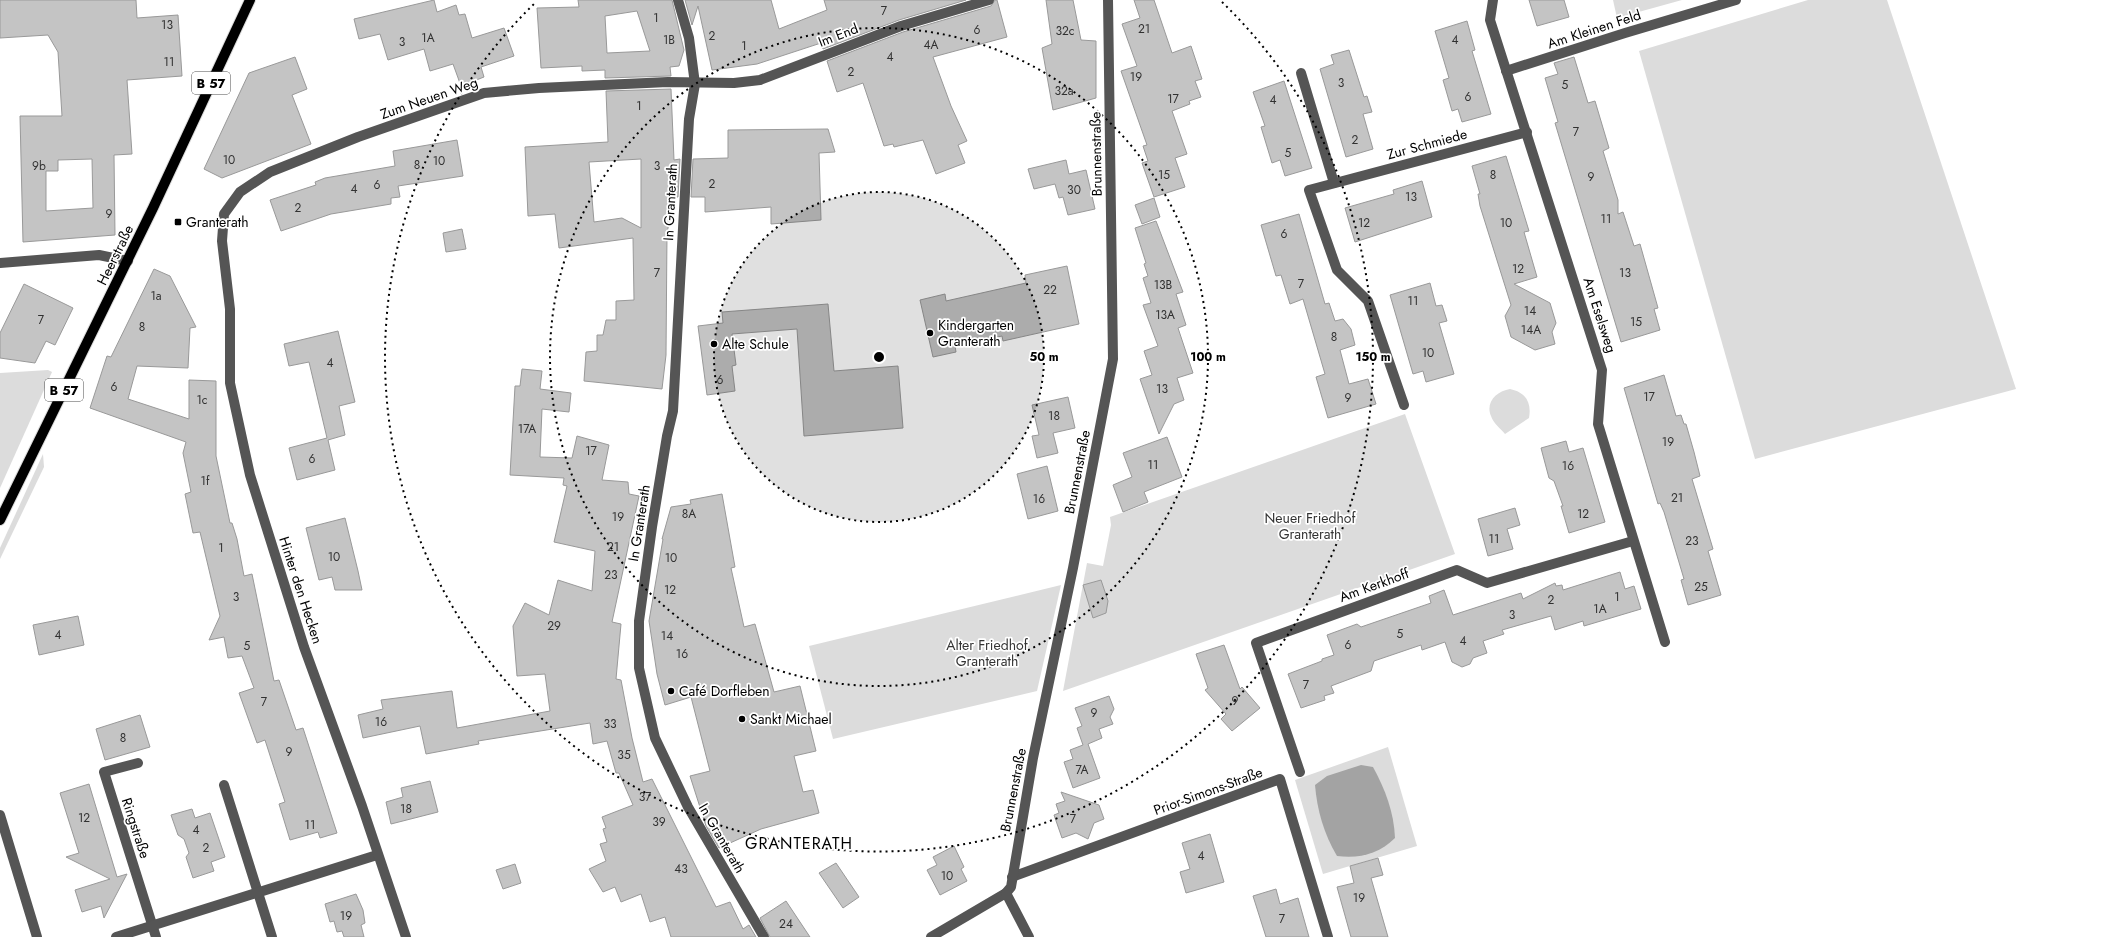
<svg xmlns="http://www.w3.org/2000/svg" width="2126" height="937" font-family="Jost,sans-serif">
<rect width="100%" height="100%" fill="#fff"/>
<!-- green -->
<g fill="#dcdcdc">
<polygon points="1613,0 1682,0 1617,18"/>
<polygon points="1808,0 1887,0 2016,389 1755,459 1639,51"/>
<polygon points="48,370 52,372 0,488 0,373"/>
<path d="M 1510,389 C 1525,392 1532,402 1529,418 L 1505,434 C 1501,429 1493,423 1491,416 C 1485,402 1497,391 1510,389 Z"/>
<polygon points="1405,414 1455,554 1063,691 1087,563 1103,566 1111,525 1110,517"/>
<polygon points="43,454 44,467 0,559 0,548"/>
<polygon points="1061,585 1037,691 833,739 809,646"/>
<polygon points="1388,747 1417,846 1323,874 1295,780"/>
</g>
<!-- water -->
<path fill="#a3a3a3" d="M 1361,765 L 1373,767 C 1385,789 1394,812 1395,838 C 1379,854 1359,859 1337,856 C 1324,834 1317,810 1315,785 L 1327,776 Z"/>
<!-- building -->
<g fill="#c4c4c4" stroke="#999" fill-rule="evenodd">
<path d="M 0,0 L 136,0 L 137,18 L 178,15 L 182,76 L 127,80 L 132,154 L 114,155 L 115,235 L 23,242 L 20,116 L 62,116 L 58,52 L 48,35 L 0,38 ZM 92,159 L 93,208 L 46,211 L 46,171 L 58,171 L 58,160 Z"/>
<polygon points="434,0 437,12 456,5 459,15 465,14 472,38 504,28 514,56 481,67 484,77 461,86 453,64 430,71 424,49 388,60 380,34 359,39 354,19"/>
<path d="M 578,0 L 672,0 L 684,50 L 679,66 L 670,67 L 671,76 L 605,78 L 605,70 L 582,71 L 582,66 L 541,68 L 537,8 L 579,7 ZM 637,11 L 650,51 L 607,53 L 605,16 Z"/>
<polygon points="685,0 771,0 779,29 827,10 824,0 966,0 899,20 823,49 821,43 757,64 712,70 698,6 692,25"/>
<polygon points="995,0 997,0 1007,37 933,57 951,106 967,141 958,145 965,163 936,174 923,140 894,147 893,144 884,146 863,83 837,92 827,61 903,32 991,6"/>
<polygon points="1046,0 1073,0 1081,40 1096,41 1096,98 1053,110 1042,48 1052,44"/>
<polygon points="1134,0 1154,0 1172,53 1191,46 1202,79 1195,81 1201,97 1189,101 1190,104 1172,111 1187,154 1175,158 1185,187 1154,197 1142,163 1148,161 1143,146 1147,145 1121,71 1137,66 1122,24 1140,18"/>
<polygon points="1529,0 1564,0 1569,17 1537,26"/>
<polygon points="1467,21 1475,50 1472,51 1491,114 1462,122 1458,109 1452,111 1443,80 1449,78 1435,31"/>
<polygon points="1349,50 1364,97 1367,96 1372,112 1363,114 1373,149 1346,157 1320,69 1334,64 1331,55"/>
<polygon points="295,57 307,89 292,95 311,144 222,178 204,169 249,73"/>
<polygon points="1574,57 1588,103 1595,101 1609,148 1603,151 1618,200 1618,214 1623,212 1634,246 1640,244 1658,308 1654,309 1660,330 1621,342 1555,123 1558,122 1545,78 1558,74 1554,63"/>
<polygon points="1284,81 1312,168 1285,176 1280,160 1272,163 1261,127 1265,126 1253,92"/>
<path d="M 671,89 L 674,160 L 680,159 L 678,197 L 672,197 L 671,222 L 669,222 L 667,234 L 666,355 L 662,389 L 584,381 L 586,352 L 597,351 L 597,335 L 603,335 L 606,320 L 616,320 L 616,301 L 634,300 L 633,238 L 559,248 L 555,214 L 528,216 L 525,147 L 608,142 L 606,91 ZM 641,159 L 641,228 L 622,218 L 594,222 L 589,162 Z"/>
<polygon points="828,129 835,152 819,153 821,220 771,224 771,207 705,212 705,197 691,197 693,159 728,158 728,130"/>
<polygon points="457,140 463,176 398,186 400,197 391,198 391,204 331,214 281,231 270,200 316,185 315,182 325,178 395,166 393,151"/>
<polygon points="1506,156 1529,231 1524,232 1537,277 1514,284 1550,303 1556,323 1552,332 1555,344 1535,350 1511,337 1505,316 1511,305 1480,206 1478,194 1480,194 1472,166"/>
<polygon points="1066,160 1069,174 1086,170 1095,209 1068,215 1063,197 1059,198 1055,184 1034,189 1028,169"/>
<polygon points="1422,181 1432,217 1355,242 1345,208 1394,194 1393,190"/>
<polygon points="1154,198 1160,217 1142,224 1135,205"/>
<polygon points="1299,214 1325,304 1329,303 1335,321 1343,319 1351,329 1355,345 1340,350 1349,384 1368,379 1376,404 1328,418 1316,377 1325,374 1303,299 1290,304 1281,275 1276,276 1261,225"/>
<polygon points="1156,221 1183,292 1176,294 1186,325 1178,328 1193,373 1177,378 1184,400 1174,404 1159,434 1140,379 1152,375 1144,351 1158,346 1143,305 1151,303 1143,278 1148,276 1144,264 1146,263 1135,228"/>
<polygon points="462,229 466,249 446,252 443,233"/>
<polygon points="1067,266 1079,324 1003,341 1002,336 955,346 956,352 933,357 920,300 945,294 946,301 1026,283 1025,275"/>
<polygon points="154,269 170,276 196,327 190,328 188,368 137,366 128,399 189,419 189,380 216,381 216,456 230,523 232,523 237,539 244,576 252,574 274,681 279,680 296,730 303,728 337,833 320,838 318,832 290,840 279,804 285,802 265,740 257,743 239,693 254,688 242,656 228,658 224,637 209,640 220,616 200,532 193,533 185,494 191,492 183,453 186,442 90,408 107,356 111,357"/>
<polygon points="1430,283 1436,306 1442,305 1447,321 1439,323 1454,374 1426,382 1423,371 1413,374 1390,295"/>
<polygon points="24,284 73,308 55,345 46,341 35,363 0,358 0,333"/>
<polygon points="828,304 834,371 898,366 903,428 804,436 797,329 732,334 736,365 732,366 735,391 707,395 698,326 723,323 722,312"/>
<polygon points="338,331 355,402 339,406 345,435 328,440 335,470 297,480 289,448 327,438 309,362 289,366 284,344"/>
<polygon points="522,369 542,371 540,389 571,393 569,412 542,409 540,457 572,458 577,436 609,445 602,480 628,482 629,494 639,496 612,622 621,624 616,679 621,680 632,738 643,782 652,779 716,907 730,902 743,929 749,925 756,937 671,937 665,917 650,922 641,894 621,902 615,887 603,892 589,869 606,861 600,844 607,842 603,829 606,828 602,817 633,805 619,773 616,773 607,741 593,744 590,723 478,741 479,744 426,754 420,726 363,738 358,715 383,709 381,700 452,691 457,728 550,711 545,674 517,676 513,626 525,603 549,615 558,580 592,591 595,551 554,542 567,486 563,485 564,478 510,475 515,386 520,386"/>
<polygon points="1664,375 1676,416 1681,415 1684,424 1686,424 1694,452 1700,476 1692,479 1713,549 1708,551 1721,595 1688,605 1681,580 1684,579 1664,512 1660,503 1658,504 1624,388"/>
<polygon points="1068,397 1075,428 1053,433 1058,453 1037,458 1032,436 1039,435 1032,405"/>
<polygon points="1167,437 1182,477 1144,492 1148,502 1123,512 1113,485 1132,477 1123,453"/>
<polygon points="1566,441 1569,452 1583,448 1605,522 1569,533 1561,506 1563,506 1554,481 1549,478 1541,448"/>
<polygon points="1047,466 1058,511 1028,519 1017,474"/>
<polygon points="722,494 735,567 731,568 744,627 755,624 774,692 800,686 816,751 794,756 803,792 813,790 819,813 761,829 719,848 706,826 690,776 710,771 691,697 665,705 657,674 649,621 663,539 662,539 671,507 691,504 690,500"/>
<polygon points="1515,508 1520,525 1507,529 1513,549 1488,556 1478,519"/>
<polygon points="345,518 358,571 362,590 335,590 332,577 319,580 306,528"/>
<polygon points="1620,572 1625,589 1634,586 1641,609 1584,626 1583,621 1555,630 1551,616 1502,630 1504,634 1483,641 1487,653 1473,658 1470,664 1462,667 1452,662 1445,642 1422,650 1421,645 1374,661 1371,671 1331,686 1334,693 1324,696 1325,700 1301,708 1288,674 1322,661 1322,659 1334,655 1327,635 1357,624 1361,627 1431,603 1429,596 1444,590 1453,615 1521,593 1523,599 1555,583 1556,586 1562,585 1563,590"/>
<polygon points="1101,580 1108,601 1106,613 1093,618 1083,585"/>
<polygon points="78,616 84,645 39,655 33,625"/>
<polygon points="1224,645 1240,689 1242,687 1260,708 1232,731 1221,719 1226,714 1205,690 1208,688 1196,654"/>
<polygon points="1109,696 1114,709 1110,717 1113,724 1099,729 1102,738 1088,744 1100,778 1073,788 1064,762 1073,759 1070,750 1083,745 1077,728 1082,726 1075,708"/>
<polygon points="140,715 150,747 105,760 96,729"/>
<polygon points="430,781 438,812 391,824 386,802 403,797 401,788"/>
<polygon points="89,784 117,877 127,874 104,918 101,906 82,912 75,890 110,879 66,857 79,853 60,793"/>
<polygon points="1061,792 1099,805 1104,819 1094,823 1088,839 1076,833 1062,838 1054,815 1059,813 1056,804 1065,801"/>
<polygon points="192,809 195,818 210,813 225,857 211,862 214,871 193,878 186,857 189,853 184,839 178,835 171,815"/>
<polygon points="1210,834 1224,882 1186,893 1180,872 1190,869 1182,843"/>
<polygon points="954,846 964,867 961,869 967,881 940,895 927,870 937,865 933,857"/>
<polygon points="1378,858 1383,875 1371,878 1388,937 1351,937 1337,887 1354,883 1350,866"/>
<polygon points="836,863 859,897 843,908 819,873"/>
<polygon points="515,864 521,883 503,889 496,870"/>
<polygon points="1276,889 1280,904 1298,898 1309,937 1266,937 1253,896"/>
<polygon points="356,894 363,910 365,923 361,925 364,937 344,937 342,931 337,932 334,921 330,922 325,904"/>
<polygon points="786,901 810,937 770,937 760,918"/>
</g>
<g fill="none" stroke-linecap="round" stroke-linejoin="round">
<defs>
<polyline id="major" points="0,520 153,208 250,0"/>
</defs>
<!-- major casing -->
<use href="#major" stroke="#dbdbdb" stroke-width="12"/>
<!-- minor -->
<g stroke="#555" stroke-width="10">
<polyline points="678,0 689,38 695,84 689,119 673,411 667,436 652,527 639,621 639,668 655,738 688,807 764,937"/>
<polyline points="1493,0 1490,20 1602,370 1598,424 1665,642"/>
<polyline points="1506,71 1625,33 1736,0"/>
<polyline points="1301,73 1334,183"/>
<polyline points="0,263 99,255 128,261"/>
<polyline points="1404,405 1368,301 1337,270 1309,190 1527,132"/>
<polyline points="138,763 104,772 156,937"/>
<polyline points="1300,772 1256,643 1457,570 1487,583 1633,541"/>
<polyline points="224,785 272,937"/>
<polyline points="0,815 37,937"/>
<polyline points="1012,877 1280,779 1328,937"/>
<polyline points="116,937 377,855"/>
<polyline points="406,937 362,806 304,647 250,475 230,383 230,309 222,241 224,214 240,192 270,172 358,137 484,93 539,88 668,82 734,83 760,80 901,26 989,0"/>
<polyline points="931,937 1006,893"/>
<polyline points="1029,937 1006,893 1011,887 1033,758 1073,568 1113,359 1108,0"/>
</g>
<!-- major -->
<use href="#major" stroke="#000" stroke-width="10"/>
</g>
<!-- distance rings -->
<circle cx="879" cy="357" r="165" fill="#000" fill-opacity=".12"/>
<g fill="none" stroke="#000" stroke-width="2" stroke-dasharray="2 4">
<circle cx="879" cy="357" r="165"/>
<circle cx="879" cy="357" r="329"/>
<path d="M1222 2A494 494 0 1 1 536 2"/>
</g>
<!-- markers -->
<g fill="#000" stroke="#fff" stroke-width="1.5">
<rect x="174" y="218" width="8" height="8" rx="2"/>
<circle cx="930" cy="333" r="4"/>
<circle cx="714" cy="344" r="4"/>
<circle cx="671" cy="691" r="4"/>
<circle cx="742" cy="719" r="4"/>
</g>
<g text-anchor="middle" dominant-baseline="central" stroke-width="3.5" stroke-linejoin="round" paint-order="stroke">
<!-- number labels -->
<g font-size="12" fill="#313131">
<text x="884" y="11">7</text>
<text x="656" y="18">1</text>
<text x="167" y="25">13</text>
<text x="1144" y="29">21</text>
<text x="977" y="30">6</text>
<text x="1065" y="31">32c</text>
<text x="712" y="36">2</text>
<text x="428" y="38">1A</text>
<text x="669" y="40">1B</text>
<text x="1455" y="40">4</text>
<text x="402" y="42">3</text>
<text x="931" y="45">4A</text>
<text x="744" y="46">1</text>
<text x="890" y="57">4</text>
<text x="169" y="62">11</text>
<text x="851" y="72">2</text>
<text x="1136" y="77">19</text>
<text x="1341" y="83">3</text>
<text x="1565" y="85">5</text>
<text x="1064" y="91">32a</text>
<text x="1468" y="97">6</text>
<text x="1173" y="99">17</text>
<text x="1273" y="100">4</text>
<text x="639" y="106">1</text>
<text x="1576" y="132">7</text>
<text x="1355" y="140">2</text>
<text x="1288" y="153">5</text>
<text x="229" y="160">10</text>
<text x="439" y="161">10</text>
<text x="417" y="165">8</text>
<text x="39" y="166">9b</text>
<text x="657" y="166">3</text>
<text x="1164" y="175">15</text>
<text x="1493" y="175">8</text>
<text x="1591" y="177">9</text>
<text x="712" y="184">2</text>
<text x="377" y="185">6</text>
<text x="354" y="189">4</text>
<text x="1074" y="190">30</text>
<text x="1411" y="197">13</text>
<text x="298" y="208">2</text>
<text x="109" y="214">9</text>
<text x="1606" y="219">11</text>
<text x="1364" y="223">12</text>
<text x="1506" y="223">10</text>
<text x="1284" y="234">6</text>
<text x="1518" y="269">12</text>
<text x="657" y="273">7</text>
<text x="1625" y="273">13</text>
<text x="1301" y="284">7</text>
<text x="1163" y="285">13B</text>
<text x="1050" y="290">22</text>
<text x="156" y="296">1a</text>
<text x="1413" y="301">11</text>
<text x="1530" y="311">14</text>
<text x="1165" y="315">13A</text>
<text x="41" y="320">7</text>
<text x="1636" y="322">15</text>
<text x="142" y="327">8</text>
<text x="1531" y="330">14A</text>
<text x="1334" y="337">8</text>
<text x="1428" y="353">10</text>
<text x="330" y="363">4</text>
<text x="720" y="380">6</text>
<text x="114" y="387">6</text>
<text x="1162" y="389">13</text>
<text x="1649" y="397">17</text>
<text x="1348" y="398">9</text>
<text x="202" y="400">1c</text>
<text x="1054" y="416">18</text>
<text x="527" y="429">17A</text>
<text x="1668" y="442">19</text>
<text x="591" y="451">17</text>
<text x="312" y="459">6</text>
<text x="1153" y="465">11</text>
<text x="1568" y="466">16</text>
<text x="205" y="481">1f</text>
<text x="1677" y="498">21</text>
<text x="1039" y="499">16</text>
<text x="689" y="514">8A</text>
<text x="1583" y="514">12</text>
<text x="618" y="517">19</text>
<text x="1494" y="539">11</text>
<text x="1692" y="541">23</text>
<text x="613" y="547">21</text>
<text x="221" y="548">1</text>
<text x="334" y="557">10</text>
<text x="671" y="558">10</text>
<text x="611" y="575">23</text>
<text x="1701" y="587">25</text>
<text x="670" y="590">12</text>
<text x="236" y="597">3</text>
<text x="1617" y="597">1</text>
<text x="1551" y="600">2</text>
<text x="1600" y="609">1A</text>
<text x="1512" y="615">3</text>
<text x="554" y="626">29</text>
<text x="1400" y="634">5</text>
<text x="58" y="635">4</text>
<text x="667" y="636">14</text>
<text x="1463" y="641">4</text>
<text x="1348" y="645">6</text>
<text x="247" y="646">5</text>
<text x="682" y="654">16</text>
<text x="1306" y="685">7</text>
<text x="1235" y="701">9</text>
<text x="264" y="702">7</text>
<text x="1094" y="713">9</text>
<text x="381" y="722">16</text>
<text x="610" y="724">33</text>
<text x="123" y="738">8</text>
<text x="289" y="752">9</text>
<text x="624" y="755">35</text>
<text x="1082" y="770">7A</text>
<text x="645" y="797">37</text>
<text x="406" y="809">18</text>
<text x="84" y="818">12</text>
<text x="1073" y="819">7</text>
<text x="659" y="822">39</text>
<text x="310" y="825">11</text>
<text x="196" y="830">4</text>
<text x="206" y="848">2</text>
<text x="1201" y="856">4</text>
<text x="681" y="869">43</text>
<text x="947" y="876">10</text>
<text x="1359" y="898">19</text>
<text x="346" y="916">19</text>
<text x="1282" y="919">7</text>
<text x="786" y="924">24</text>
</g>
<!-- shield labels -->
<g fill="#fff" stroke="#4c4c4c" stroke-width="1">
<rect x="192" y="72" width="38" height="22" rx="3"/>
<rect x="45" y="379" width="38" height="22" rx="3"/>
</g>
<g font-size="13" font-weight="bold" fill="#000">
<text x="211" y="83">B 57</text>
<text x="64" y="390">B 57</text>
</g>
<!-- street labels -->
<g font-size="14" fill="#000" stroke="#fff">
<text transform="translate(1594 29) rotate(-18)">Am Kleinen Feld</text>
<text transform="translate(838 35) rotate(-21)">Im End</text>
<text transform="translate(429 98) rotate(-19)">Zum Neuen Weg</text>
<text transform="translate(1427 144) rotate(-15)">Zur Schmiede</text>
<text transform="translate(1096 154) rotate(-91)">Brunnenstraße</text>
<text transform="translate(670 202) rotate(-87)">In Granterath</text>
<text transform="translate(115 255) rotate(-64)">Heerstraße</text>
<text transform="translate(1600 315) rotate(72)">Am Eselsweg</text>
<text transform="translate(1077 472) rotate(-79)">Brunnenstraße</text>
<text transform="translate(639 523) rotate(-81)">In Granterath</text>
<text transform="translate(1374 585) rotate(-20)">Am Kerkhoff</text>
<text transform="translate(301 590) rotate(72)">Hinter den Hecken</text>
<text transform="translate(1013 790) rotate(-79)">Brunnenstraße</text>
<text transform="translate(1208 791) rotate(-20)">Prior-Simons-Straße</text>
<text transform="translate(136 828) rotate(72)">Ringstraße</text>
<text transform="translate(722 838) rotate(60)">In Granterath</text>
</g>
<!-- poi labels -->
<g font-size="14" fill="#000" stroke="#fff" text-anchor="start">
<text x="186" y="222">Granterath</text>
<text x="938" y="325">Kindergarten<tspan x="938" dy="16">Granterath</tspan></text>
<text x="722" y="344">Alte Schule</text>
<text x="679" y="691">Café Dorfleben</text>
<text x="750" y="719">Sankt Michael</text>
</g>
<!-- park labels -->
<g font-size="14" fill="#333" stroke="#fff">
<text x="1310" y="518">Neuer Friedhof<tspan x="1310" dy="16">Granterath</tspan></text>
<text x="987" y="645">Alter Friedhof<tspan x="987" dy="16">Granterath</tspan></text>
</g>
<!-- quarter labels -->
<g font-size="16" letter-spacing="1" fill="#000" stroke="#fff">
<text x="799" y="843">GRANTERATH</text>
</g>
</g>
<circle cx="879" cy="357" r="6" fill="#000" stroke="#fff" stroke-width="2"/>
<g font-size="12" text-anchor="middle" font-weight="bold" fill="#000" stroke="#fff" stroke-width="3.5" stroke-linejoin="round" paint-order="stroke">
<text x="1044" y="361">50 m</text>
<text x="1208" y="361">100 m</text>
<text x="1373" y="361">150 m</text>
</g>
</svg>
